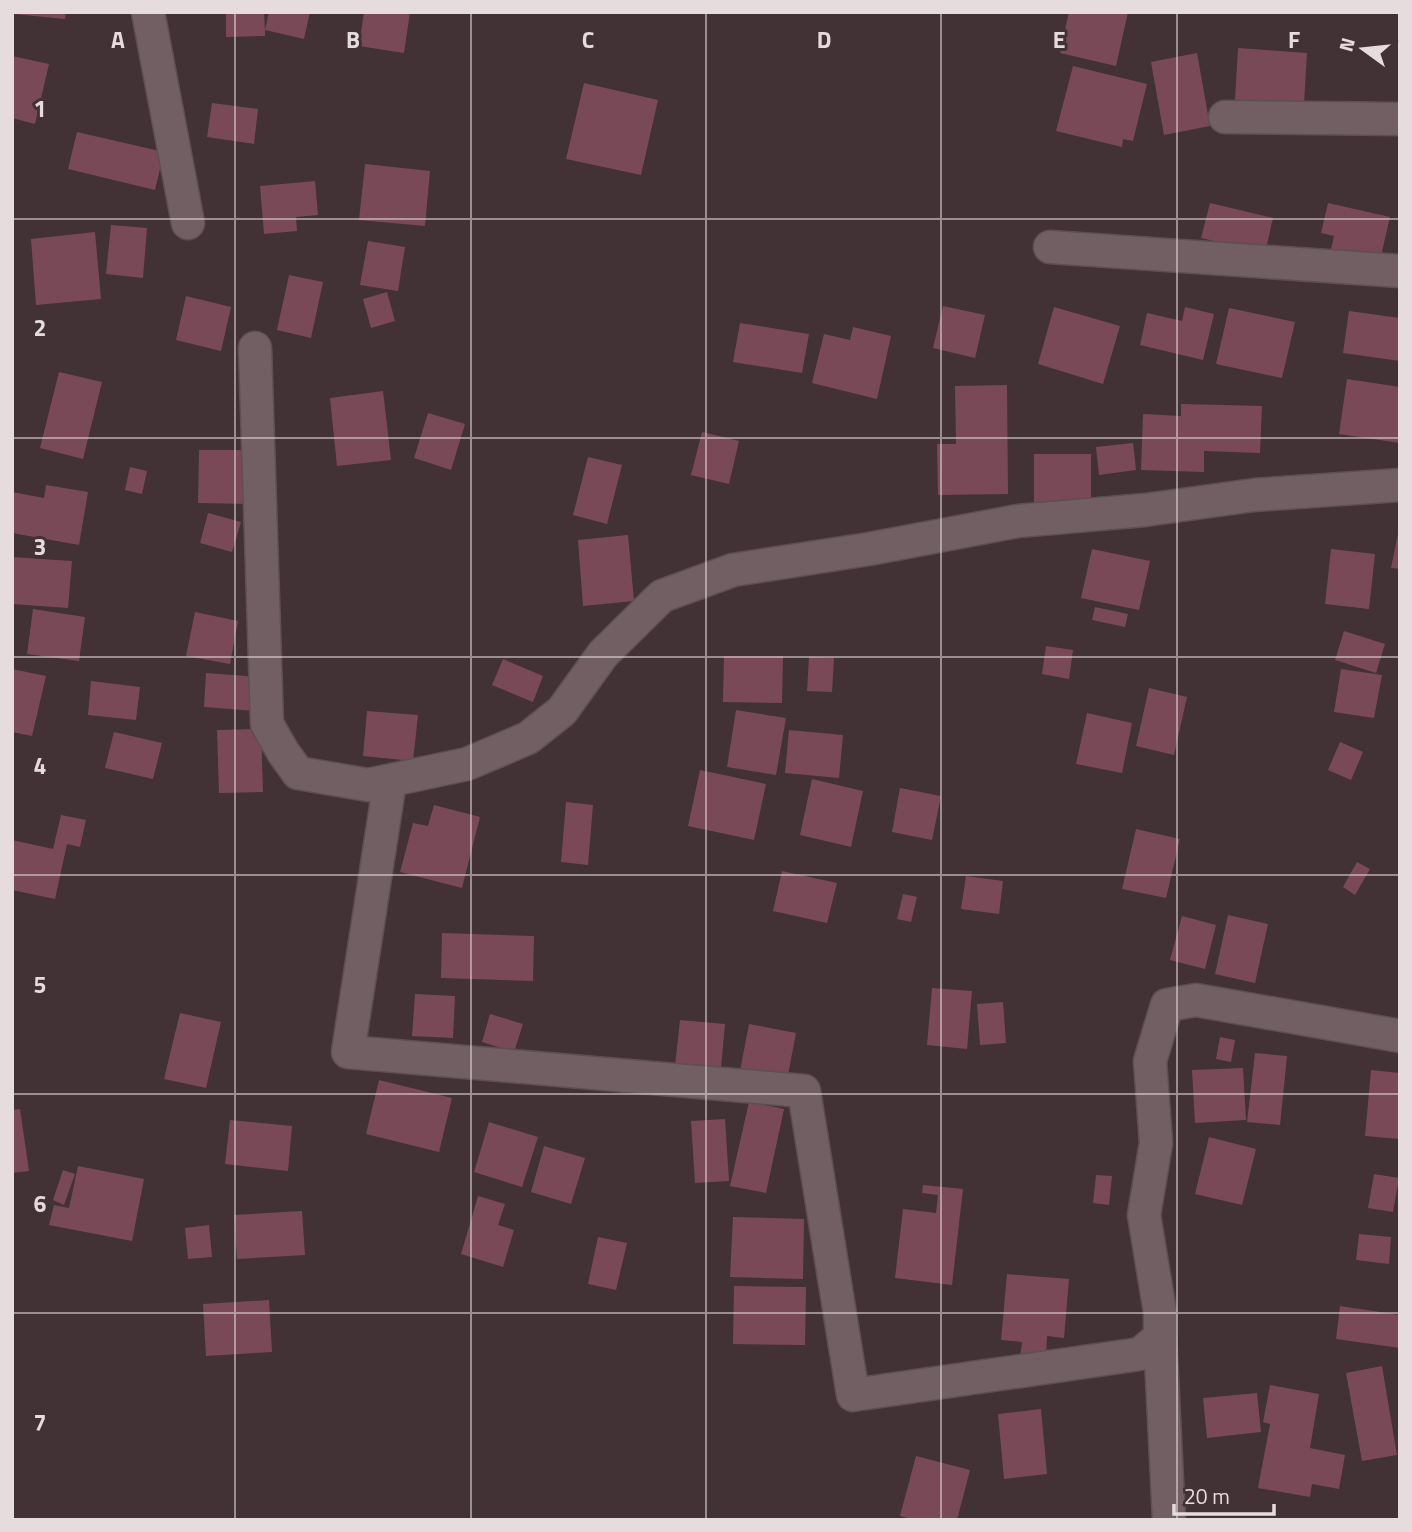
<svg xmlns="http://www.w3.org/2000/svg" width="1412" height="1532" font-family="'Titillium Web',sans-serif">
<rect width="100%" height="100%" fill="#423135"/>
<!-- building -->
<g fill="#7a4957">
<polygon points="14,12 66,12 65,19 14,14"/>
<polygon points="226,12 264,12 265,30 269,12 310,12 304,39 265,30 265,36 226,37"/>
<polygon points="364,12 410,12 404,53 359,46"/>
<polygon points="1069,12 1128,12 1116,66 1060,53"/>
<polygon points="1238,48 1307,53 1304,104 1235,100"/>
<polygon points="1197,53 1210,126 1164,135 1151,62"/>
<polygon points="12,56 49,64 35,124 12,118"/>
<polygon points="1073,66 1147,84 1133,141 1123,139 1122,147 1056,131"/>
<polygon points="584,83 658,100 641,175 566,159"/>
<polygon points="212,103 258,109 254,144 207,137"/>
<polygon points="77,132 164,152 155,190 68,169"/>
<polygon points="365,164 430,171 425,226 359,220"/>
<polygon points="315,181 318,215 296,217 297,231 264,234 260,186"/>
<polygon points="1210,203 1273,218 1265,253 1201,238"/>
<polygon points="1328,203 1390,217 1378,269 1329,258 1334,236 1321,233"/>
<polygon points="111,225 147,228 143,278 106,274"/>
<polygon points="95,232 101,299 36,305 31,239"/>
<polygon points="368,241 405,247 398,291 360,285"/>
<polygon points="289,275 323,282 311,338 277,330"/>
<polygon points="387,292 395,321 371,328 363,299"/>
<polygon points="186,296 231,307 221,351 176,340"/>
<polygon points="943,306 985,315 975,358 933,348"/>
<polygon points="1054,307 1120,326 1103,384 1038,364"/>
<polygon points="1185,307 1214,314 1203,360 1140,345 1147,313 1182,321"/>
<polygon points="1229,308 1295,322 1282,378 1216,364"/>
<polygon points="1349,311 1400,318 1400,361 1343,353"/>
<polygon points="740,323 809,334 802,373 733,362"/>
<polygon points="853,327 891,336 877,399 812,383 824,334 850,340"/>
<polygon points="59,372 102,382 83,459 40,448"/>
<polygon points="1347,379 1400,387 1400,443 1339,434"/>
<polygon points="1007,385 1008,494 938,495 937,444 956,444 955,386"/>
<polygon points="383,391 391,460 337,466 330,398"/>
<polygon points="1181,404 1262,406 1260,453 1204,451 1204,472 1141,470 1143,414 1181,416"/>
<polygon points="428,413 465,424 451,470 414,458"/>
<polygon points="702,432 739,441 729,484 691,475"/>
<polygon points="1133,443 1136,470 1099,475 1096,447"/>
<polygon points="199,450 252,450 251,504 198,503"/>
<rect x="1034" y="454" width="57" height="57"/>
<polygon points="588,457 622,465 607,524 573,515"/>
<polygon points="130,467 147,471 142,494 125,490"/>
<polygon points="46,485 88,492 79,545 12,533 12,492 44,498"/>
<polygon points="208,513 241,522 232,552 200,543"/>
<polygon points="1399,529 1400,529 1400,569 1391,568"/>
<polygon points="628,535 634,601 583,606 578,540"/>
<polygon points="1092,549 1150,561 1139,610 1081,598"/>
<polygon points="1331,549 1375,554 1369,609 1325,604"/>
<polygon points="12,557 72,561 68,608 12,604"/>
<polygon points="1095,607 1128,614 1125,627 1092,620"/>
<polygon points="33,609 85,617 79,661 27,654"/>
<polygon points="195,612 238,621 230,664 186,656"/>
<polygon points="1344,631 1385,644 1376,673 1335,660"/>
<polygon points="1046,646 1073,650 1069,679 1042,674"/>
<polygon points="724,656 783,656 782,703 723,702"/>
<polygon points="809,657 834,658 832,692 807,691"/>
<polygon points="503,659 543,676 533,702 492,685"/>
<polygon points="12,669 46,676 32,736 12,732"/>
<polygon points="1341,669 1382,675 1374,718 1334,712"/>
<polygon points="206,673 258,677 255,711 204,707"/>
<polygon points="91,681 140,687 136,720 88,715"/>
<polygon points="1149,688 1187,697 1174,755 1136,746"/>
<polygon points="736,710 786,718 776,775 727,767"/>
<polygon points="367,711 418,715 413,761 363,756"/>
<polygon points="1087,713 1132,723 1122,773 1076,764"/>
<polygon points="261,729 263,792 219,793 217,730"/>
<polygon points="789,730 843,735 839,778 785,773"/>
<polygon points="114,732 162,743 153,779 105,768"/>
<polygon points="1340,742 1363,752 1351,780 1328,770"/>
<polygon points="700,770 766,784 754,840 688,826"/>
<polygon points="812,779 863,791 851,847 800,835"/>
<polygon points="900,788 941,796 932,840 892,832"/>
<polygon points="566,802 593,805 588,865 561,862"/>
<polygon points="434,805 480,817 462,888 400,872 413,823 428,826"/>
<polygon points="61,815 86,820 80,847 67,844 55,899 12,890 12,840 53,849"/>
<polygon points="1136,829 1180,839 1166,898 1122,889"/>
<polygon points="1357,862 1370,869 1355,895 1343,887"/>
<polygon points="782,871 837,883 827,923 773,911"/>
<polygon points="966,876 1003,881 999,914 961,909"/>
<polygon points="903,894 917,897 911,922 897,919"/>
<polygon points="1228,915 1268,924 1255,983 1215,974"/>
<polygon points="1182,916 1216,925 1205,969 1170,960"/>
<polygon points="442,933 534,936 533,981 441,978"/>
<polygon points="932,988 972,991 967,1049 927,1045"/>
<polygon points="415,994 455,996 453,1038 412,1036"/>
<polygon points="1003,1002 1006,1043 980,1045 977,1004"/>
<polygon points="180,1013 221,1022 206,1088 164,1079"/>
<polygon points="490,1014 523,1024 514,1052 482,1042"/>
<polygon points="680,1020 725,1024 720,1079 674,1075"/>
<polygon points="749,1024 796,1033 787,1080 740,1071"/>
<polygon points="1220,1037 1235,1040 1231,1062 1216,1059"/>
<polygon points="1255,1053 1287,1056 1280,1125 1247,1122"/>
<polygon points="1243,1068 1246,1120 1195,1123 1192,1070"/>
<polygon points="1371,1070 1400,1073 1400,1139 1365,1136"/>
<polygon points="379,1080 452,1098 439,1152 366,1134"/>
<polygon points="749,1102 784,1109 766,1193 730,1186"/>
<polygon points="20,1109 29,1171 12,1173 12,1110"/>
<polygon points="725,1119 729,1181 695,1183 691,1121"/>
<polygon points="230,1120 292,1126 288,1171 225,1164"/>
<polygon points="489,1122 538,1137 522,1187 474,1172"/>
<polygon points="1209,1137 1256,1149 1242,1205 1195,1194"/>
<polygon points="544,1146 585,1158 571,1204 531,1192"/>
<polygon points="78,1166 144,1179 132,1241 49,1225 54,1205 69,1208"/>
<polygon points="63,1170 75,1174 64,1205 53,1200"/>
<polygon points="1374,1174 1399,1178 1393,1212 1368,1208"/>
<polygon points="1096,1175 1112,1176 1109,1205 1093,1203"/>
<polygon points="923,1185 963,1189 952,1285 895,1278 903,1209 936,1213 938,1195 922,1193"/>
<polygon points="478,1196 505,1204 498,1225 514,1230 503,1267 461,1254"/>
<polygon points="302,1211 305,1255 237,1259 234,1215"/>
<polygon points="733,1217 804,1219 803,1279 730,1277"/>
<polygon points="209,1225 212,1257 188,1259 185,1228"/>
<polygon points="1359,1234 1391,1237 1389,1264 1356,1260"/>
<polygon points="598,1237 627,1243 616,1290 588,1284"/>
<polygon points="1007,1274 1069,1279 1064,1338 1047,1336 1046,1359 1020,1357 1022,1342 1001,1340"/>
<polygon points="734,1286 806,1287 805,1345 733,1344"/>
<polygon points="269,1300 272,1352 206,1356 203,1304"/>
<polygon points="1340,1306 1400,1315 1400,1348 1336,1339"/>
<polygon points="1382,1366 1397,1455 1362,1461 1346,1373"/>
<polygon points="1270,1385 1319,1394 1310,1448 1345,1455 1339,1489 1312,1484 1310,1497 1258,1488 1270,1424 1263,1422"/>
<polygon points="1257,1393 1261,1432 1207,1438 1203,1398"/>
<polygon points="1041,1409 1047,1474 1004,1479 998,1414"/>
<polygon points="916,1456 970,1470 957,1520 915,1520 900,1516"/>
</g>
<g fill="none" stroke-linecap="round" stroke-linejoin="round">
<defs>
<g id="street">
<polyline points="148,12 188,223"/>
<polyline points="1225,117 1400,119"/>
<polyline points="1050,247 1400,271"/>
<polyline points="255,348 267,724 283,752 298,773 368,785 467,764 528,738 562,711 603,654 662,596 733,570 869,549 1018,521 1145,510 1254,495 1400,485"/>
<polyline points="390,781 348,1052 804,1091 853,1395 1140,1354 1160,1337 1160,1312 1144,1215 1156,1143 1150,1061 1167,1005 1196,1000 1400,1036"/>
<polyline points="1160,1337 1169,1520"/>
</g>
</defs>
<!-- street casing -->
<use href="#street" stroke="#5d4f53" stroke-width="35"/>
<!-- street -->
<use href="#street" stroke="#725f64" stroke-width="32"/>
</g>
<!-- grid -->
<path fill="none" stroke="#e6dbdd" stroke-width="2" stroke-opacity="0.55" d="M 235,12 L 235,1520M 471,12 L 471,1520M 706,12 L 706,1520M 941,12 L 941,1520M 1177,12 L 1177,1520M 12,219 L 1400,219M 12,438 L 1400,438M 12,657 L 1400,657M 12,875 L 1400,875M 12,1094 L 1400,1094M 12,1313 L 1400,1313"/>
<g font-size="23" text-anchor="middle" font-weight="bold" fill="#e6dbdd" stroke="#423135" stroke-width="6" stroke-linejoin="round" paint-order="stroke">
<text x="118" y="48">A</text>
<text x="353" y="48">B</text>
<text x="588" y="48">C</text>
<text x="824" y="48">D</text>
<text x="1059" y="48">E</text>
<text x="1294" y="48">F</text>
<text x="40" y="117">1</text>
<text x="40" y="336">2</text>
<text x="40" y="555">3</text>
<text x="40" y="774">4</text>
<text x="40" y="993">5</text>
<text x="40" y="1212">6</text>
<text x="40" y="1431">7</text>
</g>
<!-- border -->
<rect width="1412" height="1532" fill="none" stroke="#e6dbdd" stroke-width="28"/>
<!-- north arrow -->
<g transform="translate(1363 49) rotate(285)" stroke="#423135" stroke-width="5" paint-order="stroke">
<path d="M0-5L12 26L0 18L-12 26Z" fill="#e6dbdd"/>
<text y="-10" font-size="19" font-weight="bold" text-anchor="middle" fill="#e6dbdd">N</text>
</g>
<!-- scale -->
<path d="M1174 1504v10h100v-10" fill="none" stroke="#e6dbdd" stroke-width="3.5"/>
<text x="1184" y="1504" font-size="21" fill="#e6dbdd" stroke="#423135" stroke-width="5" paint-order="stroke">20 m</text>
</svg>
